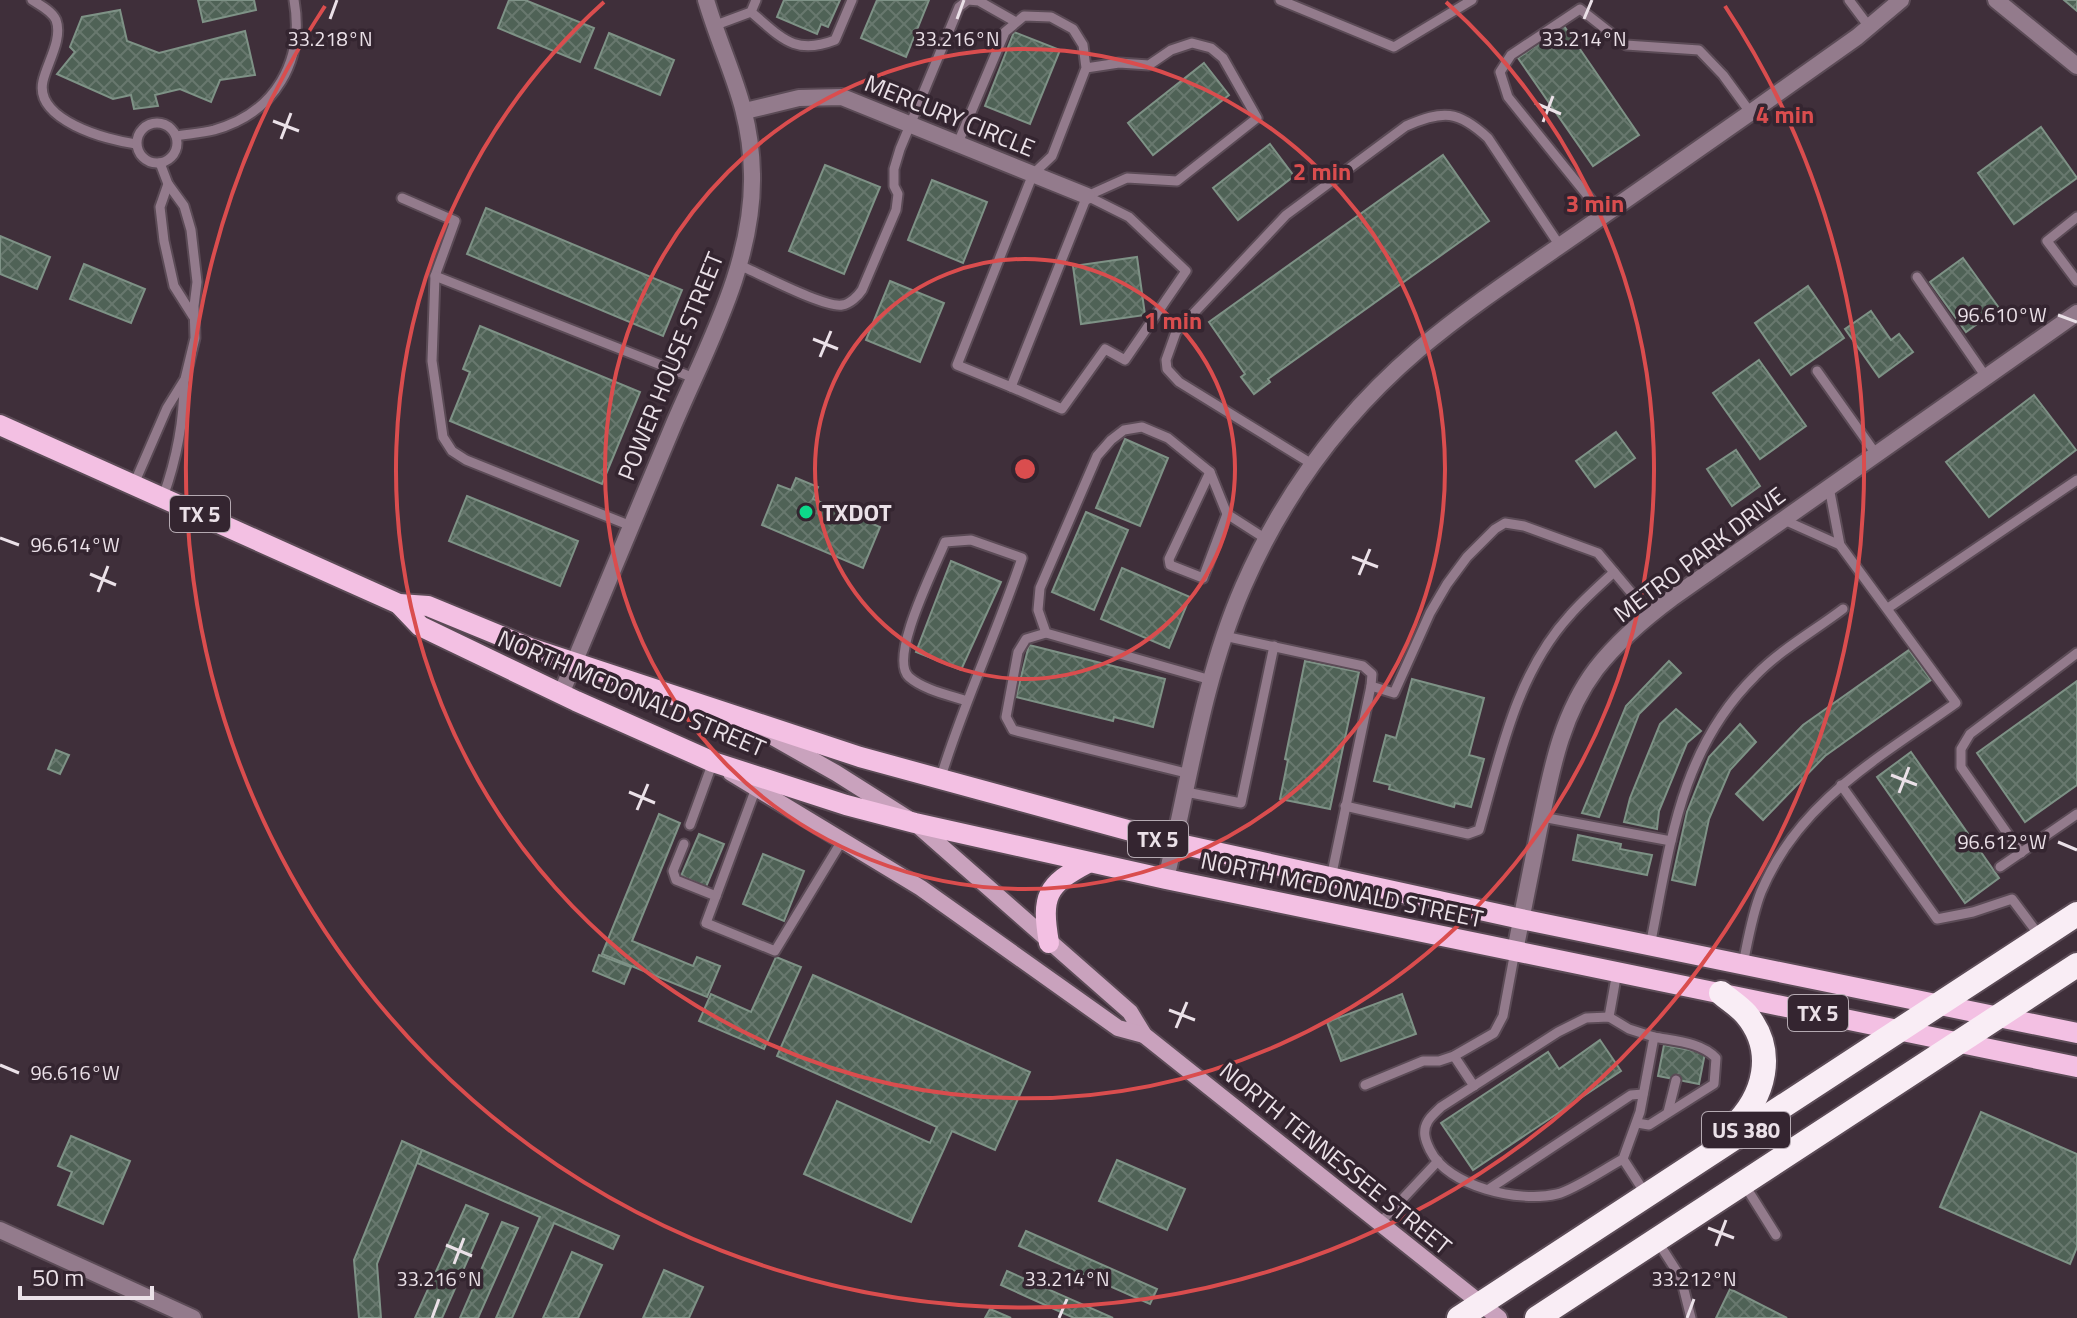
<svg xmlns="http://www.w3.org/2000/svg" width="2077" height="1318" font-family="'Titillium Web',sans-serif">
<defs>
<pattern id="building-cross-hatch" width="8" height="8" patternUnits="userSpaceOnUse" patternTransform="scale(2)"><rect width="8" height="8" fill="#4f6256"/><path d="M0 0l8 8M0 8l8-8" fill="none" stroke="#68786e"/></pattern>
</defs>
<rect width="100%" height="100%" fill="#3f2f3a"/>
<!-- building -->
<g fill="url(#building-cross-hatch)" stroke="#7e9286" stroke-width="2">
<polygon points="198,0 254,0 256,10 203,22"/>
<polygon points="509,0 525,0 594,28 580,62 498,28"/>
<polygon points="784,0 840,0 828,27 821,24 817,34 777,17"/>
<polygon points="877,0 929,0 906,57 861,38"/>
<polygon points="2064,0 2077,0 2077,11"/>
<polygon points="120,10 127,41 159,53 245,31 255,75 220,80 211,102 180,89 155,95 158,106 134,109 131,95 113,99 57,74 75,52 70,47 82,17"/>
<polygon points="1564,26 1639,135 1593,166 1518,58"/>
<polygon points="1014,32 1060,50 1030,124 985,106"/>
<polygon points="609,33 674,60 660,95 595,68"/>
<polygon points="1204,63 1229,95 1153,155 1128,123"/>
<polygon points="2041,127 2077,178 2014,224 1978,173"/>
<polygon points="1270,144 1294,176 1238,220 1213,188"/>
<polygon points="1443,155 1489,221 1268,379 1270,382 1254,394 1241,377 1245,374 1209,322"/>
<polygon points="825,165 880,187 844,274 789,251"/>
<polygon points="932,180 987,202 963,263 908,240"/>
<polygon points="486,208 682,290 663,336 467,254"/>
<polygon points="0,236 50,257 37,289 0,274"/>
<polygon points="1137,257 1145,315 1081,324 1073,266"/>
<polygon points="1963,258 1999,308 1966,332 1930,282"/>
<polygon points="84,264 145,289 131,323 70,299"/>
<polygon points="890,281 944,303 920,362 866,340"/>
<polygon points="1808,286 1844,338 1791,375 1755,323"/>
<polygon points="1871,311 1891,340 1899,334 1913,352 1879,377 1845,329"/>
<polygon points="480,326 640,392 602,484 450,421 470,372 463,369"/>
<polygon points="1759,360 1806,426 1760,459 1713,393"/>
<polygon points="2034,395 2076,450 1989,517 1946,462"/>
<polygon points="1616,432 1635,458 1595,487 1576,461"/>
<polygon points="1125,439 1168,458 1140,526 1096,508"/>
<polygon points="1736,450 1760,486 1732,506 1707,469"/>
<polygon points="796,478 818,487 813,499 880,527 863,568 762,525 778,485 791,490"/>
<polygon points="467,496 578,541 560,586 449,541"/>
<polygon points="1086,512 1128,530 1094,610 1052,592"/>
<polygon points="951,561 1001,582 961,670 916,652"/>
<polygon points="1122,568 1190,597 1169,648 1101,619"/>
<polygon points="1029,645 1165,679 1153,727 1114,717 1113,721 1016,697"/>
<polygon points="1909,650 1931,680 1825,756 1763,820 1736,794 1803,725"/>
<polygon points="1305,661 1359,672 1330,809 1280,799 1288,760 1285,759"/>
<polygon points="1669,661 1681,673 1639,714 1599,817 1582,813 1626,706"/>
<polygon points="1412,679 1484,698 1469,755 1484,759 1471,807 1455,803 1454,807 1389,789 1390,785 1374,781 1386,735 1396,738"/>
<polygon points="2077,681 2077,785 2025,822 1977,753"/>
<polygon points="1676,709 1701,731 1687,743 1659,811 1657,829 1624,822 1630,798 1660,724"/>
<polygon points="1740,724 1756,742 1730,770 1709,819 1695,885 1672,880 1687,812 1709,757"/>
<polygon points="56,750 69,755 60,774 48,769"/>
<polygon points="1911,752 1999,878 1965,903 1877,777"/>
<polygon points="659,814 680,823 632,941 693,966 697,957 720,966 707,997 602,954"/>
<polygon points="699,834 724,844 706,887 681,876"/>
<polygon points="1578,835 1621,844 1620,849 1652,855 1647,875 1573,860"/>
<polygon points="763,854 804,871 784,921 743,904"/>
<polygon points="599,955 631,967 624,984 593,971"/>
<polygon points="776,957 801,967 764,1049 699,1021 711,994 751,1012"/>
<polygon points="813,975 1030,1072 995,1150 952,1131 911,1222 804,1174 837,1101 930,1143 937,1127 777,1056"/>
<polygon points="1402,994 1416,1034 1341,1061 1327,1022"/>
<polygon points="1600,1040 1621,1071 1473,1170 1441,1123 1548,1052 1559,1069"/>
<polygon points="1664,1045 1705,1053 1699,1084 1658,1076"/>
<polygon points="1981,1112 2077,1154 2077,1247 2070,1264 1940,1207"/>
<polygon points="71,1136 130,1161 103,1224 58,1205 72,1172 58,1166"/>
<polygon points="402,1141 422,1150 377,1264 381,1318 359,1318 354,1260"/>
<polygon points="422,1150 619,1236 613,1249 554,1223 512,1318 496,1318 540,1217 417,1163"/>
<polygon points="1117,1160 1185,1189 1167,1230 1099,1201"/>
<polygon points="466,1205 488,1214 442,1318 415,1318"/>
<polygon points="502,1222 518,1228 478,1318 460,1318"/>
<polygon points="1026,1231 1157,1289 1150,1304 1019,1246"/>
<polygon points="572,1252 602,1265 578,1318 543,1318"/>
<polygon points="664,1270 703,1287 689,1318 643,1318"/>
<polygon points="1007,1271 1113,1318 1074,1318 1001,1285"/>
<polygon points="1730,1289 1787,1318 1716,1318"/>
<polygon points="990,1309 1011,1318 985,1318"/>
</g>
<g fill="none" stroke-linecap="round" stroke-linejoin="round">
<defs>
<g id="lane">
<path d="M 32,0 C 40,5 52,11 56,20 C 63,39 47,63 43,81 C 34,120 106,140 136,144"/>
<polyline points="1280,0 1394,47 1472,0"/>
<polyline points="1849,0 1870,28"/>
<path d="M 751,12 C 781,37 794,56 835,40 L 852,0"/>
<polyline points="716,25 751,12 756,0"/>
<circle cx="157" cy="143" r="20"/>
<path d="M 176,136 C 188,134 202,133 214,130 C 275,113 305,61 294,0"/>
<polyline points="958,143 1005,32 1024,16 1051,17 1073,29 1083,45 1086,68 1052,156 1033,174 957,365 1011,387 1087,196 1127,178 1177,181 1257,118 1223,58 1211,48 1192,43 1171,50 1149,65 1119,63 1086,68"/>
<polyline points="168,184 160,207 164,241 174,286 193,316"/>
<polyline points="402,198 455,221 435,276 432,361 443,437 452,451 466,460 631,526"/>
<polyline points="1604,216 1508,97 1500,72 1511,55 1580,9 1626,45 1699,50 1723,75 1750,112"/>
<polyline points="2077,217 2047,241 2077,281"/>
<path d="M 739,265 C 759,273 824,308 842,305 C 850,304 858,296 862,290 L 896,210 L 898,194 L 894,186 L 894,169 L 900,149 L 959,7 L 968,0 L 979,1 L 1016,22"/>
<polyline points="435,276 694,378"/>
<polyline points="1917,277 1986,377"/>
<polyline points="1817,371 1876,454"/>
<polyline points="1011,387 1062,409 1105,349 1125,360 1186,271 1129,217 1087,196"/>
<path d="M 1312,464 L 1179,382 L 1167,369 L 1166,360 L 1176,332 L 1286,215 L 1406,126 C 1443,110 1458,110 1488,138 L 1560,246"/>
<polyline points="1210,472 1169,559 1170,565 1203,578 1227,514"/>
<polyline points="134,484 167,408 185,379 195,338 194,306 197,282 191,230 184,206 168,184 160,163"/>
<path d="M 163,497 C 177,458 184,423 184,382"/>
<polyline points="1784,520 1840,545"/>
<polyline points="1888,608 2077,480"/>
<polyline points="1046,633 1026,639 1018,652 1006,717 1013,730 1190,774"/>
<polyline points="1224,636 1363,666 1372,674 1371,686"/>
<polyline points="1211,680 1046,633 1038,610 1040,588 1097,456 1111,440 1124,430 1142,427 1168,438 1210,472 1227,514 1266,539"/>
<path d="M 940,780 C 963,704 997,633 1022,558 L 971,540 L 945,542 C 935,567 888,658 909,677 C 924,690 949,695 967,701"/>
<polyline points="1841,785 1937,919 1973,912 2012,899 2039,935"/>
<polyline points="756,788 706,923 775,951 843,839"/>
<polyline points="1186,792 1241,803 1274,646"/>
<path d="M 1345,806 L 1468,834 L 1479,830 C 1500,756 1516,674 1570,615 C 1583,600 1599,586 1614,572"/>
<polyline points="1542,817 1671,841"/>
<polyline points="690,825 713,762"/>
<polyline points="684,844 673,871 676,880 716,896"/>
<polyline points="2021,853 1961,767 1961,749 1970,734 2077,653"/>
<polyline points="2000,867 2077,814"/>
<polyline points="1331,878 1371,686 1394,693 1430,613 1447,584 1467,557 1495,529 1505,523 1524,526 1598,553 1650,615"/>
<path d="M 1650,946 C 1670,847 1679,751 1755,676 C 1780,650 1814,631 1843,609"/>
<path d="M 1743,964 C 1748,940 1752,915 1761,892 C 1799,801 1879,758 1956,703 L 1840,545 L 1829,487"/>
<polyline points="1609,1017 1617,972"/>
<polyline points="1454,1056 1474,1086"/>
<polyline points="1365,1085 1423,1061 1439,1061 1454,1056 1494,1033 1503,1016 1515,951"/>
<polyline points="1668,1112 1676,1080"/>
<path d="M 1637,1123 L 1649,1125 L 1714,1084 L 1716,1058 C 1701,1042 1675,1041 1654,1037"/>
<path d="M 1623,1159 C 1606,1168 1574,1190 1557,1194 C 1519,1203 1448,1187 1430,1150 C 1425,1140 1422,1131 1428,1121 C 1431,1116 1437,1111 1441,1107 L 1558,1032 L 1586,1018 L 1609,1017 L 1629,1029 L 1654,1037 L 1640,1112 L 1623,1159 L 1645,1193"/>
<polyline points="1744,1184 1776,1235"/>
<polyline points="1489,1189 1631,1095 1643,1094"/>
<polyline points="1379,1224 1438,1161"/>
<polyline points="1658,1242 1681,1278 1691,1318"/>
</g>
<g id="street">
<polyline points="1996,0 2077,66"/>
<polyline points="745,111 799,98 842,97 1087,196"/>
<path d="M 561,694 C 598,605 636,516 673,426 C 707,346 754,263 752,174 C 751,104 725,64 706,0"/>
<path d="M 1166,879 C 1189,782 1203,679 1243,587 C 1283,495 1342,415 1418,350 C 1476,301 1542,259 1604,215 C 1689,156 1773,97 1857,37 L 1901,0"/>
<path d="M 1515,951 C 1523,911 1531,871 1539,830 C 1551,773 1560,717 1596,669 C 1617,642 1645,618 1672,598 L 2077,313"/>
<polyline points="0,1230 193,1318"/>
</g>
<g id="secondary">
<polyline points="760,730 836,773 915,823 1130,1012 1144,1035 1499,1318"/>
<polyline points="731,773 921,888 1118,1028 1144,1035"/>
</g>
<g id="primary">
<polyline points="0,425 399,604 428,606 530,648 860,757 1175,843 1521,919 2077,1033"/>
<polyline points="399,604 420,626 576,701 713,762 846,805 915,823 1166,879 2077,1067"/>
<path d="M 1049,943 C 1041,896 1046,885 1088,863"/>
</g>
<g id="highway">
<path d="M 1721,993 C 1729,1000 1739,1006 1746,1014 C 1777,1051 1765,1097 1732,1128"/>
<polyline points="1459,1318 2077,914"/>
<polyline points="1537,1318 2077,965"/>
</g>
</defs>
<!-- lane casing -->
<use href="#lane" stroke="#5b4b56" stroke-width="13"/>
<!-- street casing -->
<use href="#street" stroke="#5b4b56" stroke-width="20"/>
<!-- secondary casing -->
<use href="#secondary" stroke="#5b4b56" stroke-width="20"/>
<!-- primary casing -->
<use href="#primary" stroke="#5b4b56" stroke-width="24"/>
<!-- highway casing -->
<use href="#highway" stroke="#5b4b56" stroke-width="28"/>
<!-- lane -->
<use href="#lane" stroke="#937b8c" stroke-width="9"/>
<!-- street -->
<use href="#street" stroke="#937b8c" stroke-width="16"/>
<!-- secondary -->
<use href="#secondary" stroke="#c9a2bd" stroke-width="16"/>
<!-- primary -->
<use href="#primary" stroke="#f3c0e3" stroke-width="20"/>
<!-- highway -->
<use href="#highway" stroke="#f9edf5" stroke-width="24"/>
</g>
<!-- ticks -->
<path fill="none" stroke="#ebe1e8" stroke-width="3" d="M 330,19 L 337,0M 957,19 L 964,0M 1584,19 L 1592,0M 1535,103 L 1561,114M 273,121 L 299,131M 1543,122 L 1553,96M 281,139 L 291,113M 2058,315 L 2077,322M 813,339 L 838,349M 820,357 L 831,331M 0,538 L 19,545M 1352,557 L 1378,567M 90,574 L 116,585M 1359,575 L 1370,549M 98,592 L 108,566M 1891,775 L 1917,785M 629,792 L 655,803M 1899,793 L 1909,767M 637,810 L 648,784M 2058,842 L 2077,850M 1169,1010 L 1195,1020M 1176,1028 L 1187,1002M 0,1065 L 19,1073M 1708,1228 L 1734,1238M 446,1245 L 472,1256M 1716,1246 L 1726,1220M 454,1264 L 464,1238M 432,1318 L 439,1299M 1059,1318 L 1067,1299M 1687,1318 L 1694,1299"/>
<!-- distance rings -->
<g fill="none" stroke="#da4d4e" stroke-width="4">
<circle cx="1025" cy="469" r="210"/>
<circle cx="1025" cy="469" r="420"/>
<path d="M1446 2A629 629 0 1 1 604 2"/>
<path d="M1725 6A839 839 0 1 1 325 6"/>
</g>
<!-- markers -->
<circle fill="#0dd98a" stroke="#342530" stroke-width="3" cx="806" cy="512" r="8"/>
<g text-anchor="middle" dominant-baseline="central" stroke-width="7" stroke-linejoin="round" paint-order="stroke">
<!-- shield labels -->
<g fill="#342530" stroke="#b4a9b1" stroke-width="2">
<rect x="170" y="496" width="60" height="36" rx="6"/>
<rect x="1128" y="821" width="60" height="36" rx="6"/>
<rect x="1788" y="995" width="60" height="36" rx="6"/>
<rect x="1702" y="1112" width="88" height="36" rx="6"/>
</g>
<g font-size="22" font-weight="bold" fill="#ebe1e8">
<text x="200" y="514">TX 5</text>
<text x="1158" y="839">TX 5</text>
<text x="1818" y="1013">TX 5</text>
<text x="1746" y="1130">US 380</text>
</g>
<!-- street labels -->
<g font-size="24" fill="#ebe1e8" stroke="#342530">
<text transform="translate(950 115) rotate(22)">MERCURY CIRCLE</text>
<text transform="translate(670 366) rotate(-68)">POWER HOUSE STREET</text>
<text transform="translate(1699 554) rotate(-37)">METRO PARK DRIVE</text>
<text transform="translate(632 693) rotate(23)">NORTH MCDONALD STREET</text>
<text transform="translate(1342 889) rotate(12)">NORTH MCDONALD STREET</text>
<text transform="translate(1336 1158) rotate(39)">NORTH TENNESSEE STREET</text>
</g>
<!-- poi labels -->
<g font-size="24" font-weight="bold" fill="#ebe1e8" stroke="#342530" text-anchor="start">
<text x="822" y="512">TXDOT</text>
</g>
</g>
<g font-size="20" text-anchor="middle" fill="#ebe1e8" stroke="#342530" stroke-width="7" stroke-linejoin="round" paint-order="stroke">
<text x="330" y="46">33.218°N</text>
<text x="957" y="46">33.216°N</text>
<text x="1584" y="46">33.214°N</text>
<text x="2002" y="322">96.610°W</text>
<text x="75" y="552">96.614°W</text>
<text x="2002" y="849">96.612°W</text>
<text x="75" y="1080">96.616°W</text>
<text x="439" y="1286">33.216°N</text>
<text x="1067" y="1286">33.214°N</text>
<text x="1694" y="1286">33.212°N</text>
</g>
<circle cx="1025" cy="469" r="12" fill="#da4d4e" stroke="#342530" stroke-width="4"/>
<g font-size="24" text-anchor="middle" font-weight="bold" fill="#da4d4e" stroke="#342530" stroke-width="7" stroke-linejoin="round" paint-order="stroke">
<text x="1785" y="123">4 min</text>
<text x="1322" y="180">2 min</text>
<text x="1595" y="212">3 min</text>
<text x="1173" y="329">1 min</text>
</g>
<!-- scale -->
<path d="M20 1286v12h132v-12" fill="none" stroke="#ebe1e8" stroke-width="4"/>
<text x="32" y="1286" font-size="24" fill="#ebe1e8" stroke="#342530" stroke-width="6" paint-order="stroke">50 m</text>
</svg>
